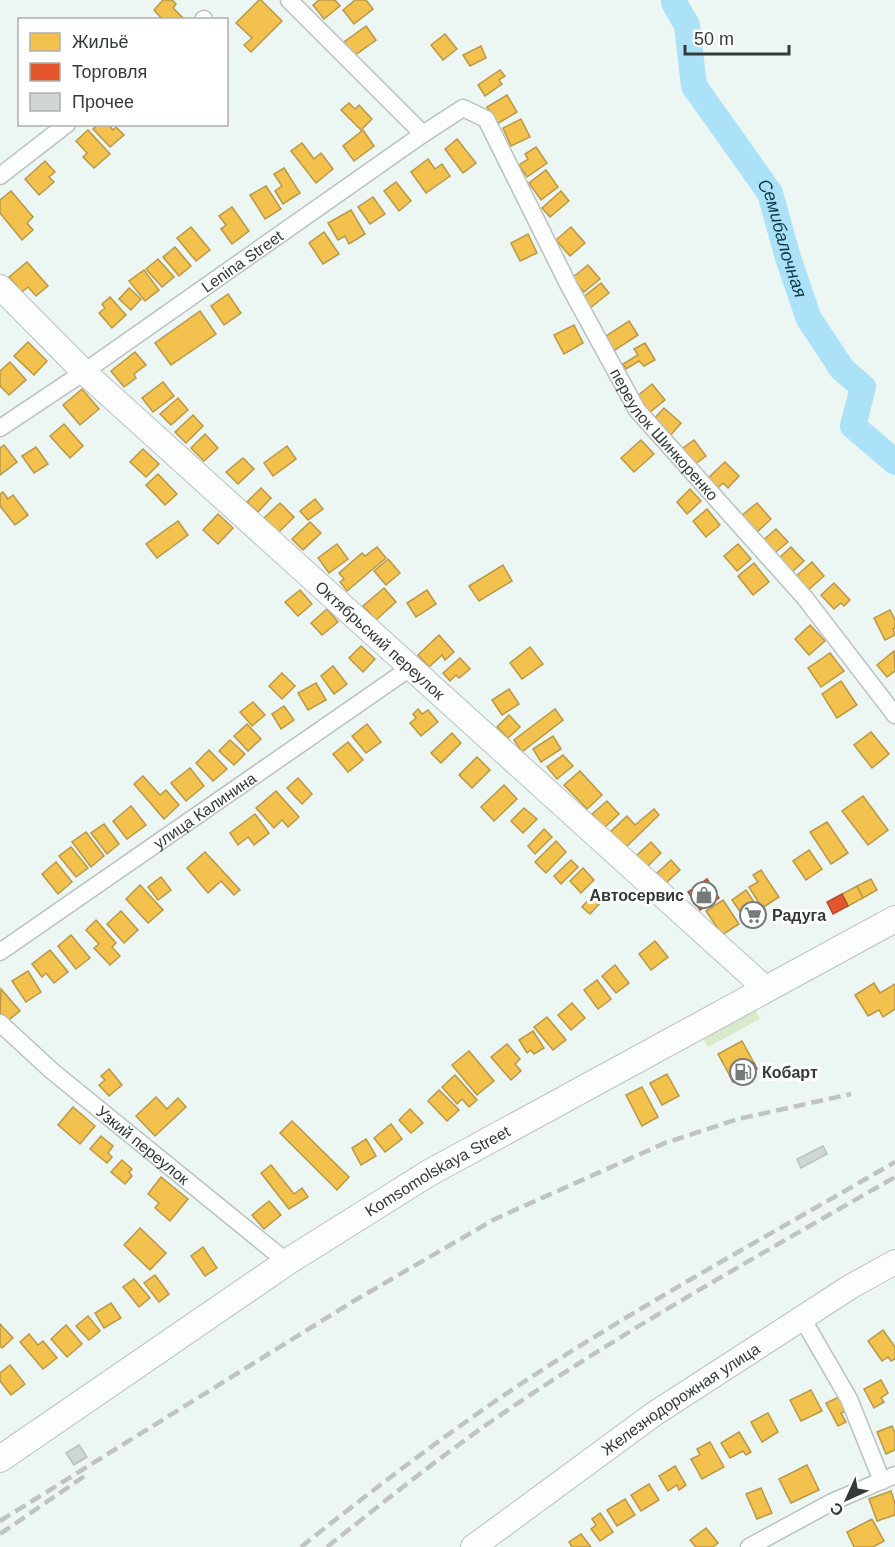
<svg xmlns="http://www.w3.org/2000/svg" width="895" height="1547" font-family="Arial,sans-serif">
<rect width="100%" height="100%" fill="#ecf6f3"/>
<!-- green -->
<polygon fill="#d9eaca" points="755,1009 760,1019 708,1047 702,1037"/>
<!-- homes -->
<g fill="#f2c14e" stroke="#b99847" stroke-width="1.5">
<polygon points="163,0 172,0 176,4 173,8 183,18 182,20 163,20 154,10"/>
<polygon points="259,0 261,0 282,21 251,52 244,45 252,38 236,23"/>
<polygon points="319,0 335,0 340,6 324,19 313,5"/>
<polygon points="355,0 366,0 373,9 354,24 343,10"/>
<polygon points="366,26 376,40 354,56 344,42"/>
<polygon points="445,34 457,49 443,60 431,45"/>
<polygon points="481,46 486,58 470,66 463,55"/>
<polygon points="500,70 505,76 499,80 502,84 485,96 478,85"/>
<polygon points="507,95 517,112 497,124 487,107"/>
<polygon points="349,103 355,109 359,105 372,119 361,130 341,110"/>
<polygon points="521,119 530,137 511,146 503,128"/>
<polygon points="98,124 108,124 113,130 116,127 124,135 110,147 93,129"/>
<polygon points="88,130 110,154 94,168 83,157 87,153 76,141"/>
<polygon points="363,130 374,146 354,161 343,146"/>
<polygon points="457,139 476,163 463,173 445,149"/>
<polygon points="302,143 314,159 321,153 333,169 316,183 291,151"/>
<polygon points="536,147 547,163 527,177 519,165 528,159 525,154"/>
<polygon points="428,159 435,169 442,164 450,176 426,193 411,172"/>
<polygon points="45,161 55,172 49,177 54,182 39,195 25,179"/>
<polygon points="284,168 300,193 283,204 275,191 282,186 274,174"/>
<polygon points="546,170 558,187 541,200 529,183"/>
<polygon points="396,182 411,201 399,211 384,191"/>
<polygon points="266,186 281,209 265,219 250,195"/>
<polygon points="11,191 33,217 27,223 33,230 22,240 0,213 0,200"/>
<polygon points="561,191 569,201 550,217 542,208"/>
<polygon points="373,197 385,214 370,224 358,207"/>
<polygon points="232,207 249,231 232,244 221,229 226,225 219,216"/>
<polygon points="351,210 365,234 349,244 345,236 338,240 328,223"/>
<polygon points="191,227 210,250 196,261 177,238"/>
<polygon points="571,227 585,243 570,256 556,240"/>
<polygon points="324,232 339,254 323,264 309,243"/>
<polygon points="528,234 537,253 520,261 511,243"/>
<polygon points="175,247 191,266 179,276 163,257"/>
<polygon points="158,259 174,277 162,287 146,269"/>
<polygon points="27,262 48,286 36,296 28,287 22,292 9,277"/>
<polygon points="588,265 600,279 584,292 572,278"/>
<polygon points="144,270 159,290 145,301 129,281"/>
<polygon points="601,283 609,293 590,308 582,298"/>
<polygon points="129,288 141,299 131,310 119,299"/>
<polygon points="228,294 241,313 224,325 211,306"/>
<polygon points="110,297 126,315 112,328 99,313 105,308 102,304"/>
<polygon points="200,311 216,334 171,365 155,343"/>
<polygon points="629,321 638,335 612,352 603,338"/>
<polygon points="574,325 583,343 564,354 554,335"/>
<polygon points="28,342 47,361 34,375 14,356"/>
<polygon points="645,343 655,360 644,366 639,361 626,369 623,364 638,355 634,349"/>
<polygon points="135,352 146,365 134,374 136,378 124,387 111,371"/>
<polygon points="10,362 26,380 9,395 0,386 0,371"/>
<polygon points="163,382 174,396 153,412 142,398"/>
<polygon points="652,384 665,400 649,413 636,397"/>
<polygon points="82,389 99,409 80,425 63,405"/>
<polygon points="178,398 188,410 171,425 160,414"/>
<polygon points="664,408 681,423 669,437 652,421"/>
<polygon points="193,415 203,426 186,443 175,432"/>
<polygon points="64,424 83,446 70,458 50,436"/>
<polygon points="205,434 218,448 204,461 191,448"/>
<polygon points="641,440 654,454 634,472 621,458"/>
<polygon points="694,440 706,456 691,467 679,451"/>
<polygon points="4,445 17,462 0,475 0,448"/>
<polygon points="287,446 296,459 273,476 264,463"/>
<polygon points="36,447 48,464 34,473 22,456"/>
<polygon points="143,449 159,464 146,477 130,462"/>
<polygon points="243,458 254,469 238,484 226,472"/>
<polygon points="725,462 739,476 728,488 723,483 716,490 707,479"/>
<polygon points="158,474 177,494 165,505 146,485"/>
<polygon points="261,488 271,498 258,512 247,502"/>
<polygon points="690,489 701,501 687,514 677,502"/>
<polygon points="3,492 8,499 13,495 28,515 15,525 0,506 0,494"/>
<polygon points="315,499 323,509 308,520 300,511"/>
<polygon points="280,503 294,517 278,533 264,518"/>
<polygon points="757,503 771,519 756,533 741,516"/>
<polygon points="707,509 720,525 706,537 693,521"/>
<polygon points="218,514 233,528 218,544 203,530"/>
<polygon points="178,521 188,535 157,558 146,544"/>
<polygon points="310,522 321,533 303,550 292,539"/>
<polygon points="776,529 788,542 772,555 761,542"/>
<polygon points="337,544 348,559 329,573 318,558"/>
<polygon points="738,544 751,559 737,571 724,556"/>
<polygon points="377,547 386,558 347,591 340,582 344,579 339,573 362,553 365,556"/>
<polygon points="791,547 804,561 791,573 778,559"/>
<polygon points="388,559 400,573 386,585 374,571"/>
<polygon points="812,562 824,576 807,591 795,577"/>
<polygon points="754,563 769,582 753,595 738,576"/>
<polygon points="503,565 512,581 479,601 469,586"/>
<polygon points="834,583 850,600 844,606 841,603 834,609 821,595"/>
<polygon points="384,588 396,602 376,620 363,606"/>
<polygon points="300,590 312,604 298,616 285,602"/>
<polygon points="427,590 436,604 416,617 407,603"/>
<polygon points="327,609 338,622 322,635 311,623"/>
<polygon points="890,610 895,620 895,628 893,629 895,635 885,640 874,618"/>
<polygon points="810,625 825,641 809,655 795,639"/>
<polygon points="439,635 454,652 445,660 442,655 429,667 418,655"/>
<polygon points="361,646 375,659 363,672 349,658"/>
<polygon points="530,647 543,664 522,679 510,663"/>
<polygon points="894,651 895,671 887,677 877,665"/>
<polygon points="830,653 844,671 821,687 808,668"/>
<polygon points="460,658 470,669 459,678 456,675 450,681 443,673"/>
<polygon points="333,666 347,684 334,694 321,676"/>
<polygon points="282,673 295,686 282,699 269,686"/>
<polygon points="841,681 857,705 837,718 822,694"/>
<polygon points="316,683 326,700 308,710 298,693"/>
<polygon points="509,689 519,704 502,715 492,700"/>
<polygon points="253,702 265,715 252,726 240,712"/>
<polygon points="284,706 294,720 281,729 272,714"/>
<polygon points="418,709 422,714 428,710 438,722 421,736 410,723 416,718 413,714"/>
<polygon points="555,709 563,720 522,752 514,740"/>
<polygon points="509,715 520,727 508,738 497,727"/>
<polygon points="247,724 261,739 248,751 234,736"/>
<polygon points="367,724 381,742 366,753 352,736"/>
<polygon points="871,732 889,754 872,768 854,745"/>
<polygon points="452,733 461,743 441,763 431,753"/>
<polygon points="553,736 561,749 541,762 533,749"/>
<polygon points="230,740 245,754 234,765 219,751"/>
<polygon points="348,742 363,760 348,772 333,754"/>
<polygon points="209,750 227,769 213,781 196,763"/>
<polygon points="563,755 573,766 557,779 547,767"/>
<polygon points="477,757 490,770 472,788 459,775"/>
<polygon points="190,768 204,786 186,801 171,783"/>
<polygon points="580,771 602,795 587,809 564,785"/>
<polygon points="143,776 160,795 166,790 179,805 164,819 134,784"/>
<polygon points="298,778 312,794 302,804 287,788"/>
<polygon points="504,785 517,799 494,821 481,807"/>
<polygon points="276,791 299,817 288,827 282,820 274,828 256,808"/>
<polygon points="863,796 888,830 868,845 842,811"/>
<polygon points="607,801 619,814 604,828 592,814"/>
<polygon points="131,806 146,825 127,839 113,821"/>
<polygon points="524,808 537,819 523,833 511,821"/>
<polygon points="654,809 659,815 624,849 609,833 627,816 635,825"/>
<polygon points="255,814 269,833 254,845 248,837 238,845 230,833"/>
<polygon points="827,822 848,853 831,864 810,832"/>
<polygon points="104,824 119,844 107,854 91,833"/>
<polygon points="544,829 552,837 535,854 528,846"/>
<polygon points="86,832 104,856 91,867 72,842"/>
<polygon points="556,841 566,852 546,873 535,862"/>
<polygon points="651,842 661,853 647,867 636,856"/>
<polygon points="71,847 88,868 76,877 59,856"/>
<polygon points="809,850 822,869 806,880 793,861"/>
<polygon points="205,852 240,890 234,895 221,881 208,893 187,868"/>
<polygon points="571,860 578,867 561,884 554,876"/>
<polygon points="671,860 680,870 665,884 656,874"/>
<polygon points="56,862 72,882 58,894 42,874"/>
<polygon points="583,868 594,880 581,893 570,881"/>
<polygon points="761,870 779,897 762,908 749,887 758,882 753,875"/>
<polygon points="161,877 171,890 158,900 148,887"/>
<polygon points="871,879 877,890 863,898 857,886"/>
<polygon points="140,885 163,910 148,923 126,899"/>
<polygon points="857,886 863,898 848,906 842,894"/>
<polygon points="746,890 762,914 748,923 732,900"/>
<polygon points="595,893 603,900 590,914 582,907"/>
<polygon points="723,900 739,924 722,935 706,911"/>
<polygon points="121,911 138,930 124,943 107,924"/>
<polygon points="96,920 116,943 112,947 120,956 110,965 94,948 99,944 86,930"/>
<polygon points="71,935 90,958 76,969 58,946"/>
<polygon points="655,941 668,957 651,970 639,954"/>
<polygon points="50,950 68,972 54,983 46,973 42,977 32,964"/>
<polygon points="615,965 629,983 616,993 602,976"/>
<polygon points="28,971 41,992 26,1002 12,981"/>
<polygon points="597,980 611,999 598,1009 584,990"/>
<polygon points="874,983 880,993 895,984 895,1009 883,1017 879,1010 868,1016 855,995"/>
<polygon points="1,989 20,1011 6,1022 0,1015"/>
<polygon points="572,1003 585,1018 571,1030 558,1015"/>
<polygon points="547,1017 566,1040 553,1050 534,1027"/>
<polygon points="533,1031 544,1048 534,1054 531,1050 527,1053 519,1040"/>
<polygon points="742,1041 754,1063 730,1076 718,1054"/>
<polygon points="507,1044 520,1059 515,1064 521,1071 511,1080 491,1057"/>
<polygon points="469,1051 494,1081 477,1095 452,1065"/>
<polygon points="109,1069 122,1085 109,1096 99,1085 105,1080 101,1076"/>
<polygon points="667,1074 679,1096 662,1105 650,1083"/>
<polygon points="455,1075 477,1100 469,1107 462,1099 457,1104 442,1087"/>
<polygon points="642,1087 658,1117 642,1126 626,1095"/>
<polygon points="439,1090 459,1110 447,1121 428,1101"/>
<polygon points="156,1097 167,1109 178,1098 186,1107 155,1136 136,1116"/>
<polygon points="73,1107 95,1126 80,1144 58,1125"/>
<polygon points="410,1109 423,1123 411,1133 399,1120"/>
<polygon points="292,1121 349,1177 337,1190 280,1133"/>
<polygon points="391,1124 402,1139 385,1152 374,1138"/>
<polygon points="101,1136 113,1146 108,1153 112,1157 107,1163 90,1149"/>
<polygon points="366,1139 376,1156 361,1165 352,1148"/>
<polygon points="122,1160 132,1169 129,1172 132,1176 125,1184 111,1172"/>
<polygon points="271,1165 294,1194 302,1188 308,1197 289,1209 261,1173"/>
<polygon points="161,1177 188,1199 170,1221 155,1208 159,1203 148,1194"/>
<polygon points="269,1201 281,1215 264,1229 252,1215"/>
<polygon points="140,1228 166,1253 150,1270 124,1245"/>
<polygon points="203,1247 217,1268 205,1276 191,1256"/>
<polygon points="155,1275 169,1294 159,1302 144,1283"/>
<polygon points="134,1279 150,1298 139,1307 123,1287"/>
<polygon points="111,1303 121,1318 104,1328 95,1313"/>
<polygon points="88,1316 100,1331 89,1340 76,1326"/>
<polygon points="0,1324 13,1338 2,1348 0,1346"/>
<polygon points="66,1325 82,1344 67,1357 51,1339"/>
<polygon points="883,1330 895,1347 895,1359 891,1361 888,1357 882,1361 868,1341"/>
<polygon points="29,1334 38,1345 43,1341 57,1358 43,1369 20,1342"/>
<polygon points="10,1365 25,1384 11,1395 0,1381 0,1373"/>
<polygon points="881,1380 888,1393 881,1398 884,1402 874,1408 864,1389"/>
<polygon points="811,1390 822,1411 801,1421 790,1400"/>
<polygon points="841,1396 848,1410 841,1413 846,1422 838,1426 826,1403"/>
<polygon points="768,1413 778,1432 762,1442 751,1422"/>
<polygon points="892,1426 895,1433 895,1450 886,1454 877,1432"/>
<polygon points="739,1432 751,1452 746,1455 743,1451 730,1458 721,1443"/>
<polygon points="710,1442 724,1467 702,1479 691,1459 700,1455 697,1449"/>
<polygon points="807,1465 819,1490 791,1503 779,1479"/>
<polygon points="675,1466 686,1485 679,1490 677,1485 668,1491 659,1476"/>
<polygon points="649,1484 659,1500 641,1511 631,1495"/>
<polygon points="761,1488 772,1513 757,1519 746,1494"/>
<polygon points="891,1491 895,1503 895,1515 877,1521 869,1499"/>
<polygon points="625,1499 635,1515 617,1526 607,1510"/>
<polygon points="600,1513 613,1532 600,1541 591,1529 596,1525 592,1519"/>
<polygon points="872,1519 884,1541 873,1547 854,1547 847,1532"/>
<polygon points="706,1528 718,1543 713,1547 696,1547 690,1540"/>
<polygon points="581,1534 591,1547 572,1547 569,1542"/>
</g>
<!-- shops -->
<g fill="#e4572e" stroke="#af4e31" stroke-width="1.5">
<polygon points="707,879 719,898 700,910 688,892"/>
<polygon points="842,894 848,906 833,914 827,902"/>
<polygon points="754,1063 757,1069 733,1082 730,1076"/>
</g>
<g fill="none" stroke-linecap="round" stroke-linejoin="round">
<!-- river -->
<path stroke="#ace2f8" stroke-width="26" id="s1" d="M 674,0 L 674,3 L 687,25 L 694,86 L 770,193 L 788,258 L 809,319 L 842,369 L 863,387 L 853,426 L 895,462"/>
</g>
<!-- building -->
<g fill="#cfd6d3" stroke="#b9c1bd" stroke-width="1.5">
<polygon points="823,1146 827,1154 801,1168 797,1159"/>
<polygon points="79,1445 87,1457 74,1465 66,1453"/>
</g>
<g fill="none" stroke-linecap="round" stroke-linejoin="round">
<defs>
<g id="street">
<polyline points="289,0 423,134"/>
<polyline points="203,20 204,19"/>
<polyline points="0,176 67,124"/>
<path id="s2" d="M 0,428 L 84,372 L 423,134 L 463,108 L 486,119 L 569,286 L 637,410 L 805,598 L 895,715"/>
<path id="s3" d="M 0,952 L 410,668"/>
<path id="s4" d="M 0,1023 L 52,1071 L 287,1262"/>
<polyline points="802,1318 849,1399 882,1481"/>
<polyline points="749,1547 832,1502 895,1475"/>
</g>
<g id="secondary">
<path id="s5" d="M 0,287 L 84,372 L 766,989"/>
<path id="s6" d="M 473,1547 L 654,1414 L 850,1287 L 895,1262"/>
</g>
<g id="primary">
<path id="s7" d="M 0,1459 L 287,1262 L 429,1173 L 895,919"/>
</g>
</defs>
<!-- street casing -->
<use href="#street" stroke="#bac1bf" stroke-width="19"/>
<!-- secondary casing -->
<use href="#secondary" stroke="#bac1bf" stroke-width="26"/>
<!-- primary casing -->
<use href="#primary" stroke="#bac1bf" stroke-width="28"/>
<!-- street -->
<use href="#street" stroke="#fcfefd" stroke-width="16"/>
<!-- secondary -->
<use href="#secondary" stroke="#fcfefd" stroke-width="24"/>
<!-- primary -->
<use href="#primary" stroke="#fcfefd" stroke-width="26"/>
<!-- rail -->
<g stroke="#c0c3c2" stroke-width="4.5" stroke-dasharray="12 6" stroke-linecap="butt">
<polyline points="0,1521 352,1302 495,1219 665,1143 738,1119 851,1094"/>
<polyline points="0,1534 89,1473"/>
<path d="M 301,1547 C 371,1491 442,1437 516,1387 C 638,1306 768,1236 895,1162"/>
<path d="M 327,1547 C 391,1496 456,1444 524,1399 C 644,1319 770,1249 895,1177"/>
</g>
</g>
<!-- icons -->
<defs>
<symbol id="shop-ring" viewBox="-11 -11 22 22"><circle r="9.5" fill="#fff" stroke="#747c79" stroke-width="1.5"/><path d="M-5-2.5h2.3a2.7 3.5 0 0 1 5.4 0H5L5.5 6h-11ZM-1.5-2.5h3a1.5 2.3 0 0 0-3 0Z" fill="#747c79"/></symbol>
<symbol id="supermarket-ring" viewBox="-11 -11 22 22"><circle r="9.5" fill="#fff" stroke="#747c79" stroke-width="1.5"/><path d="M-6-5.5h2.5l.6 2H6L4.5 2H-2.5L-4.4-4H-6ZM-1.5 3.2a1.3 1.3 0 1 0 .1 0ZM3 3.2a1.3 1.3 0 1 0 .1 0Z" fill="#747c79"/></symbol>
<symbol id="fuel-ring" viewBox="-11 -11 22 22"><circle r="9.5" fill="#fff" stroke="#747c79" stroke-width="1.5"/><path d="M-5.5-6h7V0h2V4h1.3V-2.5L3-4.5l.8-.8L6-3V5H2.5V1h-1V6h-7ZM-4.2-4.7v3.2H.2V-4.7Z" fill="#747c79"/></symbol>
</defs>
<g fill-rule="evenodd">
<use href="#shop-ring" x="689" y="880" width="30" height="30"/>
<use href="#supermarket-ring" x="738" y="900" width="30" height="30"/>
<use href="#fuel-ring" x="728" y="1057" width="30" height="30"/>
</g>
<g text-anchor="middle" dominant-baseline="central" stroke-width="6" stroke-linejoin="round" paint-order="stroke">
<!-- street labels -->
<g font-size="16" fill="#333a38" stroke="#fff">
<text stroke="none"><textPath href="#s2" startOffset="294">Lenina Street</textPath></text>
<text stroke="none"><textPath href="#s2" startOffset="952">переулок Шинкоренко</textPath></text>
<text stroke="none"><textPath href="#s5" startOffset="519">Октябрьский переулок</textPath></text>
<text stroke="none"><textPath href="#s3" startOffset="249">улица Калинина</textPath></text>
<text stroke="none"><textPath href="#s4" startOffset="188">Узкий переулок</textPath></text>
<text stroke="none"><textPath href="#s7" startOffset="524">Komsomolskaya Street</textPath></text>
<text stroke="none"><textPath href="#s6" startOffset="255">Железнодорожная улица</textPath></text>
</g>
<!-- poi labels -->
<g font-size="16" font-weight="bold" fill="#333a38" stroke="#fff" text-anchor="start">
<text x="684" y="895" text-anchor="end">Автосервис</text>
<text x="772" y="915">Радуга</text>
<text x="762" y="1072">Кобарт</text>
</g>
<!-- water labels -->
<g font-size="18" font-style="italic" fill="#0b3848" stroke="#fff">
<text stroke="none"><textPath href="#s1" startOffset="268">Семибалочная</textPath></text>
</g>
</g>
<!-- legend -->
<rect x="18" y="18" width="210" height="108" fill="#ffffff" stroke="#adb0af" stroke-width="1.5"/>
<rect x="30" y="33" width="30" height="18" fill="#f2c14e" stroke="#adb0af" stroke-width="1.5"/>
<text x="72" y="48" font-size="18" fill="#333a38">Жильё</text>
<rect x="30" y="63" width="30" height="18" fill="#e4572e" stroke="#adb0af" stroke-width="1.5"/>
<text x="72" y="78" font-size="18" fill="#333a38">Торговля</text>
<rect x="30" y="93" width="30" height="18" fill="#cfd6d3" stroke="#adb0af" stroke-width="1.5"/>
<text x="72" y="108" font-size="18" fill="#333a38">Прочее</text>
<!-- north arrow -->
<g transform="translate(847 1499) rotate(225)" stroke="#ffffff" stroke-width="4.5" paint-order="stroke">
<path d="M0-4.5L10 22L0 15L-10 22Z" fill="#333a38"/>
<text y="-9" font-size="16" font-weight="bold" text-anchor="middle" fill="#333a38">С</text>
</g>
<!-- scale -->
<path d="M685 45v9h104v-9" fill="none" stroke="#333a38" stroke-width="3"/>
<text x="694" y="45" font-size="18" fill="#333a38" stroke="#ffffff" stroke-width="4.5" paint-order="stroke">50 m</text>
</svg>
